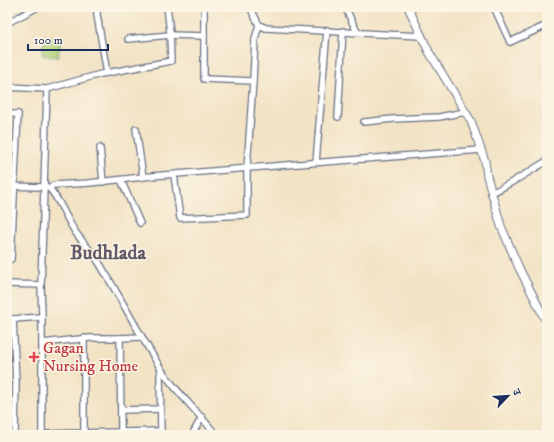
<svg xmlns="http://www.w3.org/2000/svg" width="554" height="442" font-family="'IM FELL DW Pica','Noto Serif Devanagari',serif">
<rect width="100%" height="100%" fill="#fcf5e5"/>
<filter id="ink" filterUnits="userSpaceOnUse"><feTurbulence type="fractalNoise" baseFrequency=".025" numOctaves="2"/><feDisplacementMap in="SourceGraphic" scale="8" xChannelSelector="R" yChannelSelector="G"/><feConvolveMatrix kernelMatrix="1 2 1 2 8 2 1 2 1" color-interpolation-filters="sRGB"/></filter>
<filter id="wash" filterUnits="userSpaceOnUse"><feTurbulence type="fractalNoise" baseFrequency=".012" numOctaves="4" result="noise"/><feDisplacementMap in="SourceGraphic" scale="16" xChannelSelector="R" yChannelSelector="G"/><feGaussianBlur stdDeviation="0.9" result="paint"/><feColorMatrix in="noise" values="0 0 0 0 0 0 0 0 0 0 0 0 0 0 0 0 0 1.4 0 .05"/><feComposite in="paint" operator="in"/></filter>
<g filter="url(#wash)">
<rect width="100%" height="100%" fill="#f2e3c5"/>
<!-- green -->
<polygon fill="#b1d077" stroke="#66806a" points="45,36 61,39 58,57 42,55"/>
</g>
<g filter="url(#ink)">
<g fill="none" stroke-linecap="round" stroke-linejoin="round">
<defs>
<g id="minor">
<polyline points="97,7 97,15 107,73"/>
<polyline points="250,7 259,25 266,28 420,36"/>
<polyline points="345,7 357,32"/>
<polyline points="494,7 510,42 547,25"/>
<polyline points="7,23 38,7"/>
<polyline points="128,39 170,35 204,36 204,7"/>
<polyline points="253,81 255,39 259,25"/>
<polyline points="7,87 47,89 41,285 7,284"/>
<polyline points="47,89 101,74 171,61 170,32 167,7"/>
<polyline points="7,114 18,114 11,259 7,259"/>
<polyline points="338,117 343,31"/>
<polyline points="364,122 393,119 439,117 465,112"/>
<polyline points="136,129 143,177"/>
<polyline points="100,148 103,182"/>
<polyline points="316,162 327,30"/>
<polyline points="174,175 180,218 247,215 247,168 253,81 204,79 204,36"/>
<polyline points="121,180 140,223"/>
<path d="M 7,186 L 44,187 L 49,188 C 60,200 65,216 74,230 C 81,241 91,250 98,261 C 119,295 137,330 158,364 C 173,390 198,411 216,435"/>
<polyline points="49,188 54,185 89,183 152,176 311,163 481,150"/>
<path d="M 491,193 C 511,184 528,172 547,161"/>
<polyline points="41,285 42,317"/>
<polyline points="7,319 13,319 16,383 15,435"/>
<polyline points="13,319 42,317 42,435"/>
<polyline points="84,338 84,433"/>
<polyline points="120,338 141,337"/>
<polyline points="42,343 90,338 120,338 121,432"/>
<polyline points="121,410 161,409"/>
<polyline points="42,434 161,431 160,376 161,370"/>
<polyline points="192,435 202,417"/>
</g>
<polyline id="tertiary" points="408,7 429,52 471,121 485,161 487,176 501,226 519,268 547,323"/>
</defs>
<!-- minor casing -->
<use href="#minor" stroke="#666e82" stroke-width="8"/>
<!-- tertiary casing -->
<use href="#tertiary" stroke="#666e82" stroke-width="9"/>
<!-- minor -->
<use href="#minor" stroke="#fff" stroke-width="5.5"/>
<!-- tertiary -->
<use href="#tertiary" stroke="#fff" stroke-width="7"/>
</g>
</g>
<!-- markers -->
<path fill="#e0444e" stroke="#fcf5e5" stroke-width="1.5" d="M32 351h4v4h4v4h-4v4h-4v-4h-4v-4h4z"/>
<g text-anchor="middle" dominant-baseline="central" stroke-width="3" stroke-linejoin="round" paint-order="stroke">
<!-- health labels -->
<g font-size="16" fill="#be3a42" stroke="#fcf5e5" text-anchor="start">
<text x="43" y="348">Gagan<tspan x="43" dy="18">Nursing Home</tspan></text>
</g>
<!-- district labels -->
<g font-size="20" font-weight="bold" fill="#635a6a" stroke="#fcf5e5">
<text x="108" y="253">Budhlada</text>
</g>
</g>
<!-- margin -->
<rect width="554" height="442" fill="none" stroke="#fcf5e5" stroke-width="24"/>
<!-- north arrow -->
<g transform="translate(508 396) rotate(65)" stroke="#fcf5e5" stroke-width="3" paint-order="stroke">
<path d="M0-3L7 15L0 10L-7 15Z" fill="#1b2f5e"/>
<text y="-6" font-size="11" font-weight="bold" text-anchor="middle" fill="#1b2f5e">उ</text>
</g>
<!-- scale -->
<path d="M28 44v6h80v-6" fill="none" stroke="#1b2f5e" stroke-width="2"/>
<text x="34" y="44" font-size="12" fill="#1b2f5e" stroke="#fcf5e5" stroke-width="3" paint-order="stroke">100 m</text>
</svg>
